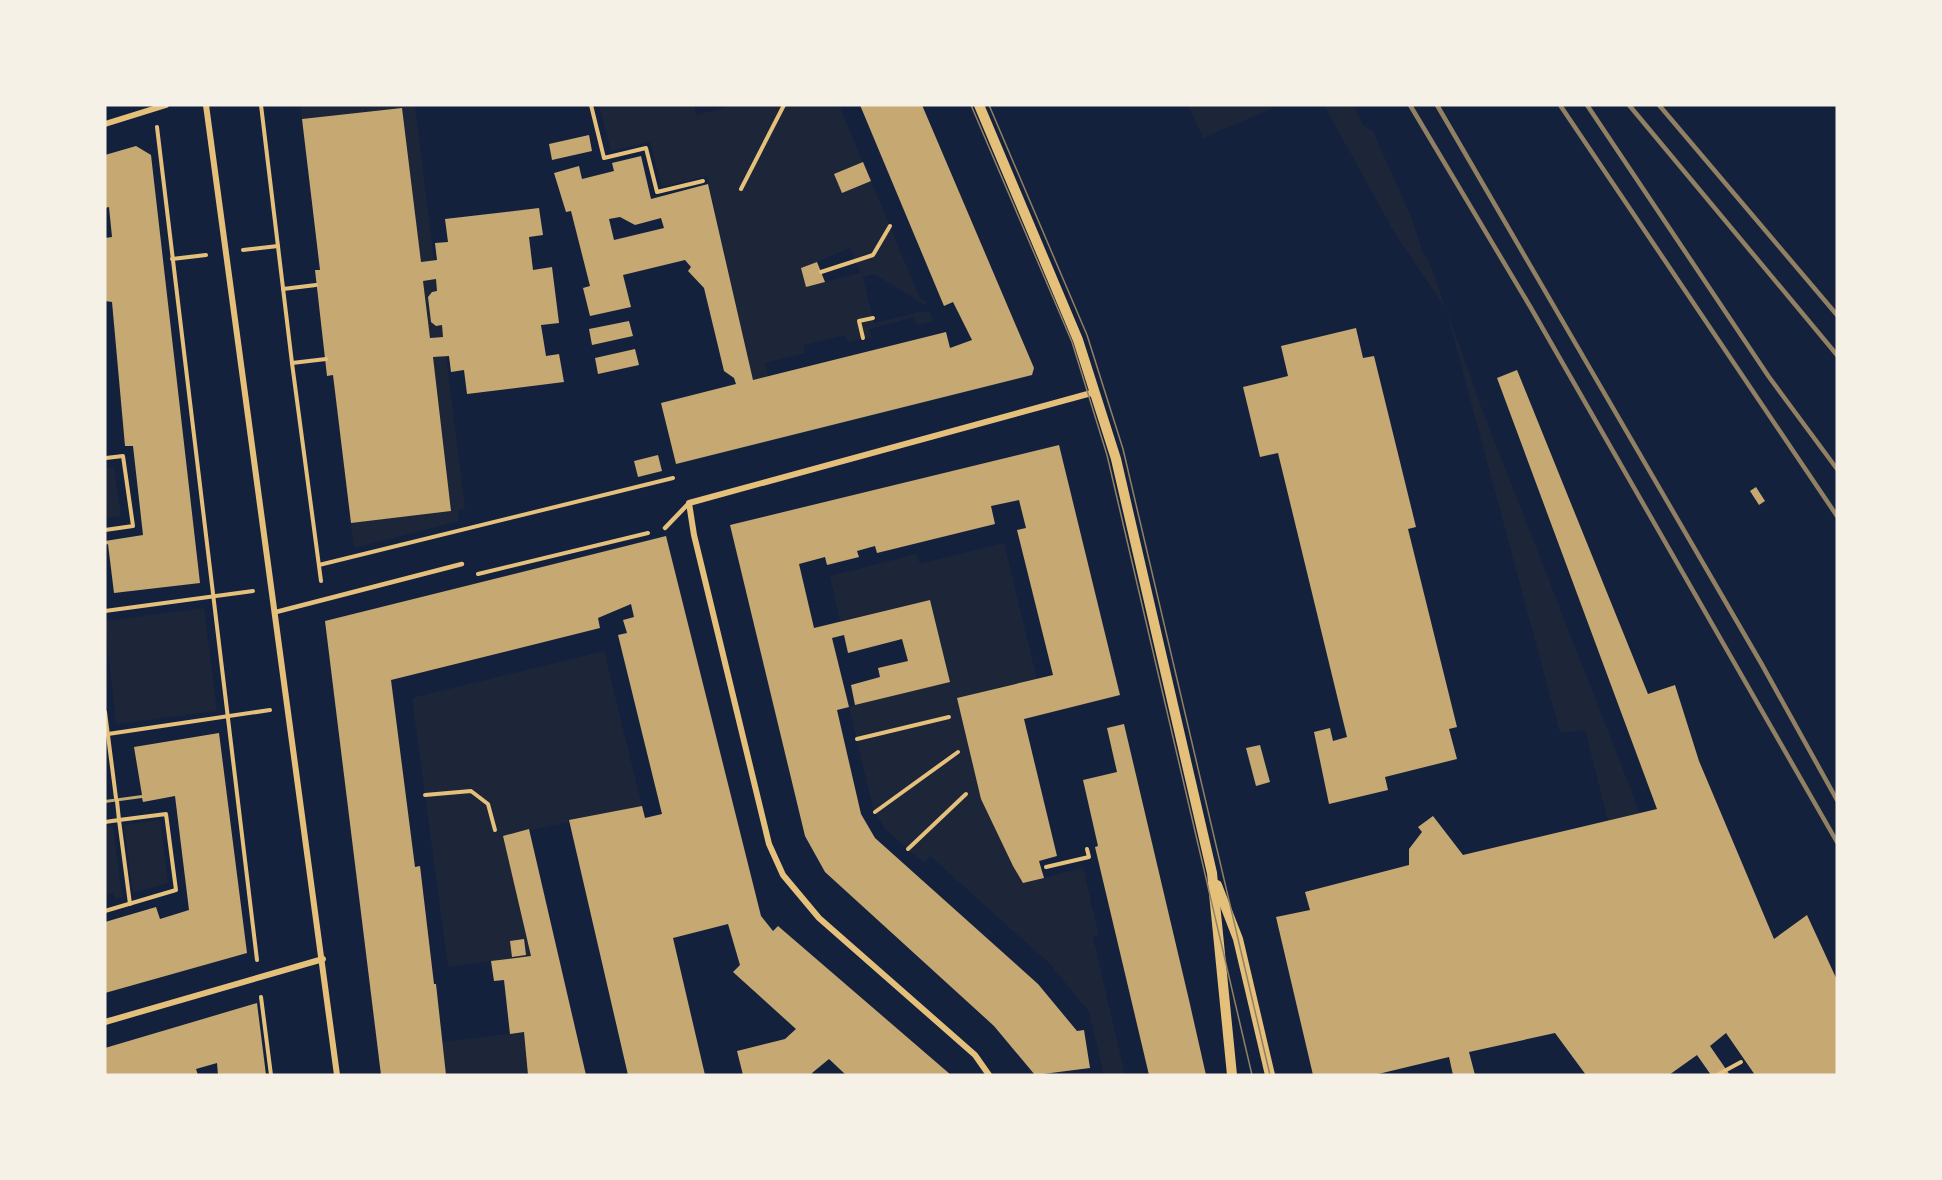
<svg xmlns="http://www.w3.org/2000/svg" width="1942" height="1180" font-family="Raleway,sans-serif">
<rect width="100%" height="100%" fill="#14213d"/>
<!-- green -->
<g fill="#1d2539" fill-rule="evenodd">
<polygon points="300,105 415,105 434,260 421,262 420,258 402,108 302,119"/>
<path d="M 599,105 L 694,105 L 696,115 L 735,105 L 839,105 L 920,298 L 927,302 L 925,305 L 874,274 L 863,277 L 874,323 L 919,312 L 930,312 L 933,321 L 917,325 L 914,317 L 869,329 L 871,337 L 848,342 L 845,335 L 803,345 L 805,353 L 765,363 L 768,376 L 753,380 L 707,176 L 662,187 L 650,142 L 611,151 ZM 850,248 L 860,273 L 806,287 L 802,268 Z"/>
<polygon points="1188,105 1280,105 1203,138"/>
<polygon points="1324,105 1354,105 1363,125 1373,131 1411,217 1423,253 1430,264 1483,412 1640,813 1608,821 1585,730 1560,733 1446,309 1394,232"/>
<polygon points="436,279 437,291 432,292 428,297 431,322 436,326 442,325 443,337 430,338 423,281"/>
<polygon points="446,356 465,509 458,510 459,521 354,548 351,523 451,511 433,357"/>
<polygon points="114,467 121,516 107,518 105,468"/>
<polygon points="1004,543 1037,679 958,698 981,799 1023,883 1083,868 1099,935 1093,937 1125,1075 1104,1075 1089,1012 1050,964 930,856 924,863 885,829 873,808 849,707 950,681 930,600 840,621 830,576 917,554 920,564"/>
<polygon points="204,608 217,711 116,724 105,621"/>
<polygon points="604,651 642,806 503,836 531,956 448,967 412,698"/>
<polygon points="160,820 168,883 133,893 124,825"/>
<polygon points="113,826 122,897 116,899 113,893 105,895 105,827"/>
<polygon points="524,1032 528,1075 446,1075 441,1042"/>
</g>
<!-- building -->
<g fill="#c6a872" fill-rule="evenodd">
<path d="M 860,105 L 922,105 L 1034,368 L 1032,375 L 676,464 L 661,403 L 736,384 L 734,378 L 724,371 L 704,288 L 688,271 L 691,267 L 685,260 L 623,275 L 631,307 L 590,316 L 583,288 L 590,286 L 571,211 L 566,212 L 554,173 L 579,166 L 582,179 L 614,171 L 612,163 L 641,156 L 651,199 L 708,184 L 753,380 L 946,332 L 950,348 L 972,340 L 953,302 L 944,306 ZM 620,217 L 635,225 L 661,218 L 664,228 L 614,240 L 609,219 Z"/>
<path d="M 402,108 L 421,262 L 437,260 L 435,243 L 448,242 L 445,219 L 539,208 L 543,235 L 529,237 L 533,270 L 552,267 L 559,323 L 541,325 L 546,356 L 559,354 L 564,382 L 467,394 L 464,370 L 451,372 L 449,356 L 433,357 L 451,511 L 351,523 L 333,375 L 327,376 L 315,270 L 320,270 L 302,119 ZM 436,279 L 437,291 L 432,292 L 428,297 L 431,322 L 436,326 L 442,325 L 443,337 L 430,338 L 423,281 Z"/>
<polygon points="589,135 592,151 552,160 549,144"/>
<polygon points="136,146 151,155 200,583 114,593 108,544 105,545 105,541 143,535 133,446 125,446 112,302 105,301 105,238 112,237 109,207 105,208 105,155"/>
<polygon points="863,162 871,181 842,193 834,174"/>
<polygon points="817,262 825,282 806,287 801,268"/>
<polygon points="629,321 633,336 592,345 589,329"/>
<polygon points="1356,328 1363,358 1374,356 1416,527 1408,529 1457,727 1449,729 1457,759 1385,777 1388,790 1329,804 1314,732 1330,728 1333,741 1347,737 1278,453 1260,457 1243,387 1288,376 1281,346"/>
<polygon points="635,349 639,365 598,374 595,358"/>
<polygon points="1517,370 1648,694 1675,685 1699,761 1774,939 1807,915 1837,980 1837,1075 1755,1075 1726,1033 1710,1046 1730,1075 1711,1075 1697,1055 1669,1075 1586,1075 1555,1033 1469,1052 1475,1075 1453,1075 1449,1057 1374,1075 1313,1075 1276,917 1310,910 1305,892 1409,865 1409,849 1422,832 1418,827 1433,816 1463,855 1657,809 1497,378"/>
<polygon points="1059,445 1120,695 1024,719 1057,856 1039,861 1044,878 1023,883 1013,866 981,799 957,698 1053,675 1017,530 1026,528 1019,500 991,506 995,524 877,553 875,546 857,551 859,557 827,565 825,557 799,564 814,628 930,600 950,682 855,705 851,685 880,677 878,668 908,661 902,639 848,653 844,635 832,638 849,707 837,710 861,814 875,838 1038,984 1077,1031 1084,1030 1090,1068 1035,1075 994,1026 825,872 805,836 730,525"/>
<polygon points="658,455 662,471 638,477 634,461"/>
<polygon points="1756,487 1765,501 1759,505 1750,491"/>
<polygon points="666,536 761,916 773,931 778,926 951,1075 846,1075 829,1059 812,1073 813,1075 743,1075 737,1051 785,1039 796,1029 733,972 740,965 728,924 673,938 705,1075 628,1075 569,820 642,806 645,818 662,814 618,635 627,633 623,620 634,617 631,604 598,618 600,628 391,680 415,867 420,866 434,984 436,984 446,1075 381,1075 325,621"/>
<polygon points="1124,724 1189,1000 1206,1075 1149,1075 1095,847 1098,846 1083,780 1117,772 1107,728"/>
<polygon points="219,733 247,953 105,993 105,922 156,907 160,919 189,910 175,796 143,802 142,798 105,803 105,800 142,795 134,747"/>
<polygon points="1260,745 1270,782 1256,786 1246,748"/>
<polygon points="529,829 586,1075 528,1075 524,1032 510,1034 504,980 494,981 491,961 531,956 503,836"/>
<polygon points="524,939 526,955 512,957 510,941"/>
<polygon points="257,1003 266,1075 218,1075 217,1063 196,1069 198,1075 105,1075 105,1048"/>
</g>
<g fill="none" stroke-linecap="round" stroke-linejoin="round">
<!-- path -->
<g stroke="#e5c07b" stroke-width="4">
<polyline points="261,105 292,363 321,581"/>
<polyline points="591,105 604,158 646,148 657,192 703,181"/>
<polyline points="157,127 257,960"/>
<polyline points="741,189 784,105"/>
<polyline points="243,250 278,246"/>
<polyline points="172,259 206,255"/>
<polyline points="821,272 873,255 890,226"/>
<polyline points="283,289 316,285"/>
<polyline points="863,338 859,321 873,318"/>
<polyline points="292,363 326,359"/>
<polyline points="105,530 133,526 123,456 106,458"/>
<polyline points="319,565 673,478"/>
<polyline points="478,574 648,533"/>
<polyline points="105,611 253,591"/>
<polyline points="105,712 116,798"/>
<polyline points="108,734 270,710"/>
<polyline points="857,739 949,717"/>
<polyline points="425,795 471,791 488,804 495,830"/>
<polyline points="875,812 958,752"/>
<polyline points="105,822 119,820 130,904"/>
<polyline points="908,849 966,794"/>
<polyline points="1046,867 1089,857 1087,849"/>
<polyline points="105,911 176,890 166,814 119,820 117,801"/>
<polyline points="261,997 271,1075"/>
<polyline points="1717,1075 1741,1062"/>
</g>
<!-- service -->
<g stroke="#e5c07b" stroke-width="4.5">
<polyline points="665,528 689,503"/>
<polyline points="276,612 462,564"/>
</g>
<!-- minor -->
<g stroke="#e5c07b" stroke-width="6">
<polyline points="206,105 337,1075"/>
<polyline points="105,124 166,105"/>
<polyline points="105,1022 323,959"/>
<polyline points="989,1075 975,1055 819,918 783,875 769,844 694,535 689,503 1095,392"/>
</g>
<!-- tertiary -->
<g stroke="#e5c07b" stroke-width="10">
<polyline points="979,105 1078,340 1116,459 1212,873 1232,1075"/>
<polyline points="1217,885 1238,939 1270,1075"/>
</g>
<!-- tram -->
<g stroke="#918062" stroke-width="1.5">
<polyline points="971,105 1072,342 1107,455 1252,1075"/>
<polyline points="989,105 1087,335 1123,449 1270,1075"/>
</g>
<!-- rail -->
<g stroke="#918062" stroke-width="4.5">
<polyline points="1410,105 1531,308 1837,842"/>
<polyline points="1437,105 1761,663 1837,800"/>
<polyline points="1560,105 1837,516"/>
<polyline points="1587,105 1769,377 1837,469"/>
<polyline points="1629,105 1837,355"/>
<polyline points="1659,105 1837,315"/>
</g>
</g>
<!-- border -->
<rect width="1942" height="1180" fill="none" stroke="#f6f1e7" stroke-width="213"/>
</svg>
